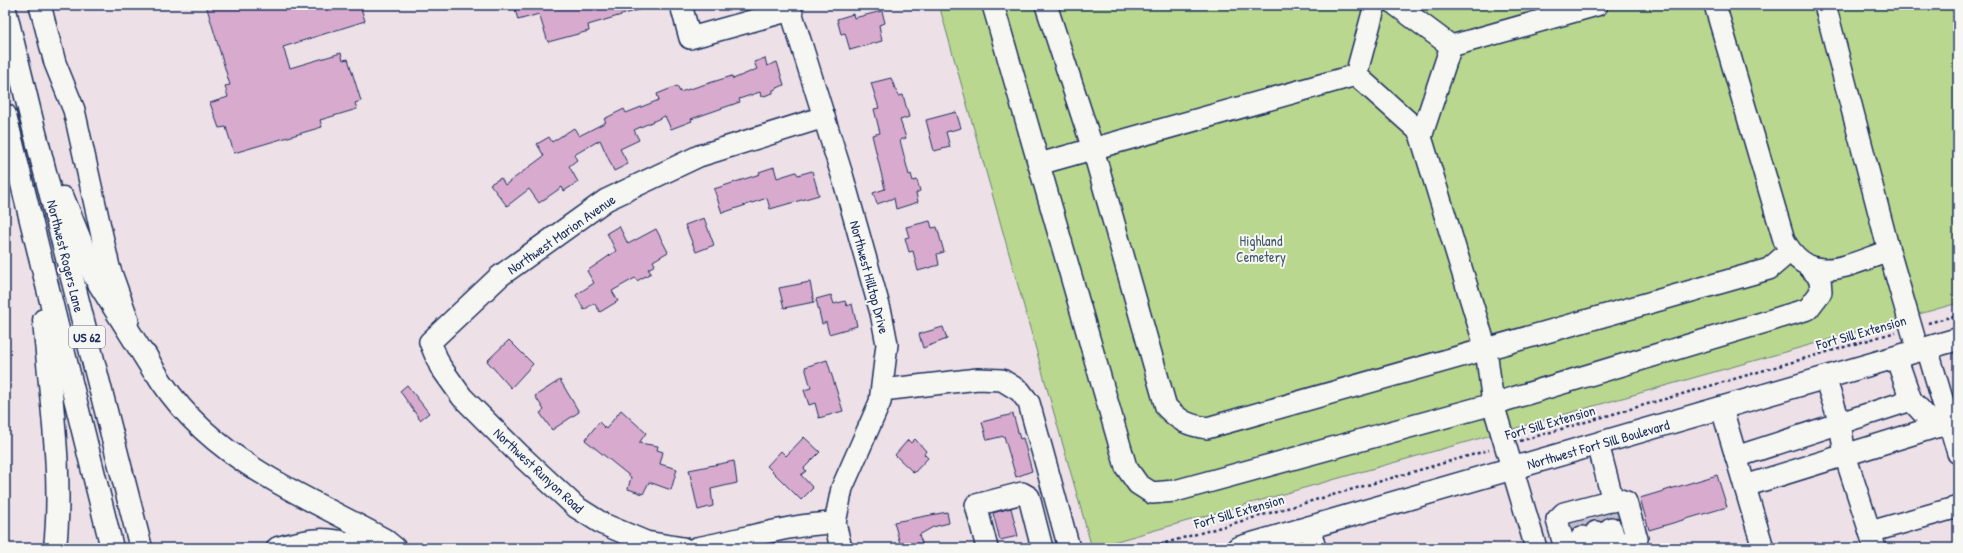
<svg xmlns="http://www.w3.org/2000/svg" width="1963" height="553" font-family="'Patrick Hand',sans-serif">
<rect width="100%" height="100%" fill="#ede0e7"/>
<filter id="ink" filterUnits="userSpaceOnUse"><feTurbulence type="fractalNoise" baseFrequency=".025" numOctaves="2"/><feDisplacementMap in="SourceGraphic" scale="8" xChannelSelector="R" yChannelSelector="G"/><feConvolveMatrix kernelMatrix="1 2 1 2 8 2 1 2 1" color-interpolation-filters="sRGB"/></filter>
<g filter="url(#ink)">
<!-- green -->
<polygon fill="#b9d78f" stroke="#6a8376" points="939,5 1958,5 1958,303 1092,548"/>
<!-- building -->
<g fill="#d8abce" stroke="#1b2f5e">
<polygon points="206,5 360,5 365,21 283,47 290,68 341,53 343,60 348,59 361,101 355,103 357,109 320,120 322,127 234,153 226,127 219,128 210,103 228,97 225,86 230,85"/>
<polygon points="514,5 645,5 645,8 588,25 589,31 548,42 539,14 518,20"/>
<polygon points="882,11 885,23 879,25 882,41 850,50 845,33 841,34 837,19 853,14 854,18"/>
<polygon points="765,58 767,66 777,62 784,85 773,90 773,93 761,97 760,92 739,99 740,102 691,119 692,121 671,129 665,116 634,130 639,140 620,149 628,164 614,171 600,140 574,155 577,160 569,166 578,182 564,191 562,187 539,203 529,189 507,206 490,184 501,178 505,185 544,156 537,144 549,137 552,142 574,128 579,136 606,122 604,119 624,109 626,113 659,100 657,94 677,86 680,92 732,76 733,79 757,69 754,62"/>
<polygon points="891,78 898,96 903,95 909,117 900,120 906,138 900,140 909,175 911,174 913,181 917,180 920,191 916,193 918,202 896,209 894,198 877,204 873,193 885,189 872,135 880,133 874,109 879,108 871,83"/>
<polygon points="956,112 961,128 946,132 950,147 934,151 926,120"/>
<polygon points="774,167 777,178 796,172 798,175 812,171 819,195 770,209 767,198 722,213 714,189 760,174 759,172"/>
<polygon points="704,218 714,245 696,252 685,225"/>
<polygon points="930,221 932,228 937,227 944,252 937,254 939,265 918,271 913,251 909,252 905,238 909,237 906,227"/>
<polygon points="619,226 628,244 656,229 668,252 653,261 655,265 648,269 651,273 637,281 635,278 612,291 618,301 600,312 594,303 584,310 576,295 594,283 587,271 616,251 607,233"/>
<polygon points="810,282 814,302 784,308 779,288"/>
<polygon points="831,295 834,304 845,301 847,306 852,304 857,326 829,334 826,322 822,324 816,299"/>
<polygon points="943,327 947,339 923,348 919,334"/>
<polygon points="509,340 533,364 511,388 487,361"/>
<polygon points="827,360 843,411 819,418 815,403 809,405 804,390 811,388 805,367"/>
<polygon points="560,380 579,412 552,430 540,413 544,410 535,396"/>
<polygon points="407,385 429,413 420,420 400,391"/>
<polygon points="621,410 646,433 639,443 658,446 657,450 663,452 660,464 677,469 671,490 649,482 643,494 628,489 631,477 585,440 599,422 606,429"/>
<polygon points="1013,414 1020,439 1023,438 1032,471 1016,477 1004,436 987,440 982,422"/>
<polygon points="804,437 820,452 804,468 806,471 801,475 813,488 801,500 767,466 781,451 786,456"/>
<polygon points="915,439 926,451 924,454 928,458 914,473 895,455 908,440 911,443"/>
<polygon points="734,461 737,483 711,489 713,506 698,510 689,470"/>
<polygon points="1717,475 1727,507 1649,530 1640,498"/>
<polygon points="1011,508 1018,536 1000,540 993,513"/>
<polygon points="947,512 949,523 933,527 919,535 924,548 908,548 907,546 901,547 894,522"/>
</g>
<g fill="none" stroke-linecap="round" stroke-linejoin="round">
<!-- minor-tunnel -->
<g stroke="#c3bdcc" stroke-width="21" stroke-dasharray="21 10" stroke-linecap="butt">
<polyline points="1607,514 1611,528"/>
<polyline points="1592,519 1596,532"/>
<polyline points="1578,522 1582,537"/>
</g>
<defs>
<g id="minor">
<polyline points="40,5 55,63 74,110 109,267 128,320"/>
<polyline points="681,5 690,38 791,10"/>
<polyline points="789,5 843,178 881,313 887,344 880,402 842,488 835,523 841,548"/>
<polyline points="993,5 1126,467 1138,484 1152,493 1175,491 1493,404 1808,309 1821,292 1820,278 1810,268"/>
<path d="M 1046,5 L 1093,149 L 1166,407 C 1180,421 1187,425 1207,428 L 1769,269 L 1790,251"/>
<polyline points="1375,5 1356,75 1422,134 1421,137 1486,349 1493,404 1536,548"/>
<polyline points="1396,5 1451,46 1597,5"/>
<path d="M 1715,5 L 1784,240 C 1810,289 1849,264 1889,251"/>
<polyline points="1825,5 1889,251 1918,351"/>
<polyline points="1422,134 1451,46"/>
<polyline points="1039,164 1356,75"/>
<polyline points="1927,348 1958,453"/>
<path d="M 146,355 C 196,454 291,488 384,539 L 395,548"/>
<polyline points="1825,378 1840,423 1845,455 1870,532"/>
<polyline points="882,390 978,379 1002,380 1020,391 1029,403 1069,548"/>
<polyline points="1911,400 1936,427"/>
<polyline points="1722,409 1763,548"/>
<polyline points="1598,444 1613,501"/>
<polyline points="1736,457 1911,400 1896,357"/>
<polyline points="1745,486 1958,420"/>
<polyline points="1309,527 1315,548"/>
<polyline points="1611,528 1616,545"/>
<polyline points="1596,532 1600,548"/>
<polyline points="1582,537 1585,548"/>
<polyline points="683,548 646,542 603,524 576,507 519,454 462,397 440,366 430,342 500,276 606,200 699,156 824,117"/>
<path d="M 696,548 C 742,540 788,524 835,523"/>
<polyline points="987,548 976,505 1022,493 1029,497 1042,548"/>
<polyline points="1565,548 1557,520 1564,513 1617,499 1626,502 1637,539 1607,548"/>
<polyline points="1875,548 1870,532 1958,507"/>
</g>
<polyline id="major" points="1238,548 1958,339"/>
<g id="highway">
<polyline points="5,10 33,125 141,548"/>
<polyline points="5,115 112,548"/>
<polyline points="63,198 95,277 153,370"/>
<path d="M 44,320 C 50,395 63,474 55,548"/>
<path d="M 278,548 C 312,538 329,537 362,548"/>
</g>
</defs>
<!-- minor casing -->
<use href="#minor" stroke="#1b2f5e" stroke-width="24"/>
<!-- major casing -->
<use href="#major" stroke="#1b2f5e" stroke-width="25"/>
<!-- highway casing -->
<use href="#highway" stroke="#1b2f5e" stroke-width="25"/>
<!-- path -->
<g stroke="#1b2f5e" stroke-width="2.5" stroke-dasharray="3 3" stroke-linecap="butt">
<polyline points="1928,323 1958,315"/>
<polyline points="1520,441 1896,332"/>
<polyline points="1148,548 1489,450"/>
</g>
<!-- minor -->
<use href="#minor" stroke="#f6f6f2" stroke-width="21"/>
<!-- major -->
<use href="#major" stroke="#f6f6f2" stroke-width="22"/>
<!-- highway -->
<use href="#highway" stroke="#f6f6f2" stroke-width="22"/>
</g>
</g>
<g text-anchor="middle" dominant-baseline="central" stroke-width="4" stroke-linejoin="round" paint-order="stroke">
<!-- shield labels -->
<rect fill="#f6f6f2" stroke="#5d6b8a" stroke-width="1" x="69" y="326" width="36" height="22" rx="3"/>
<g font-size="13" font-weight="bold" fill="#1b2f5e">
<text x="87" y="337">US 62</text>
</g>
<!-- street labels -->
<g font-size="14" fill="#1b2f5e" stroke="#f6f6f2">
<text transform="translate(561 234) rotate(-35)">Northwest Marion Avenue</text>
<text transform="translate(66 256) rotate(76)">Northwest Rogers Lane</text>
<text transform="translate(870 277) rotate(75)">Northwest Hilltop Drive</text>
<text transform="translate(1861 332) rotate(-16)">Fort Sill Extension</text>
<text transform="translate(1550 422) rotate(-16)">Fort Sill Extension</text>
<text transform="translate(1598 444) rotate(-16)">Northwest Fort Sill Boulevard</text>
<text transform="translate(539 470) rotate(43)">Northwest Runyon Road</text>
<text transform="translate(1239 511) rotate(-16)">Fort Sill Extension</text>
</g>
<!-- park labels -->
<g font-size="14" fill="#42596a" stroke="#f6f6f2">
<text x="1261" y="240">Highland<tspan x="1261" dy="16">Cemetery</tspan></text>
</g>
</g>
<!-- margin -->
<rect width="1963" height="553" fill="none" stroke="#f6f6f2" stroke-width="20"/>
<rect x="10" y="10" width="1943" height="533" fill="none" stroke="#1b2f5e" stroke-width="1.5" filter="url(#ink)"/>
</svg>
